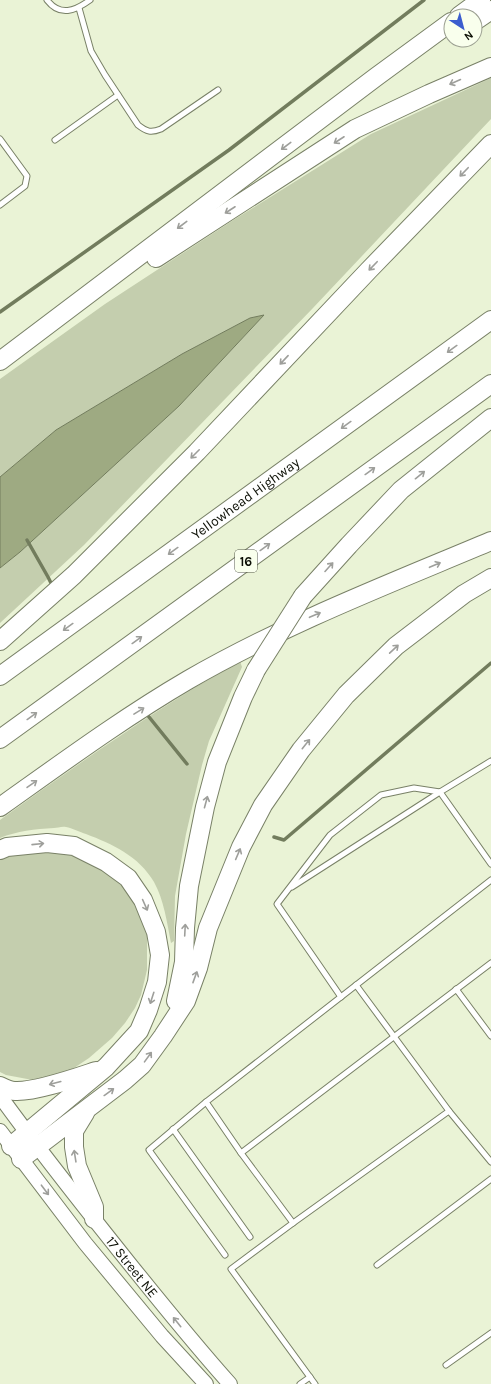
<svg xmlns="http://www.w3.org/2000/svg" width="491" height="1384" font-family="Karla,sans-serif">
<rect width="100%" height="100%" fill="#eaf3d6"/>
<!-- green -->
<g fill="#c4ceae">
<polygon points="491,78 491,119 313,308 84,545 0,623 0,568 20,552 179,406 264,315 250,318 182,354 56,430 0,477 0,379 105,304 235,219 371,134"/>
<path d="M 240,661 L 242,667 L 209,741 L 202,765 L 186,834 L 175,896 L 174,941 L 171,943 C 167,923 164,900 154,882 C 139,856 112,844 86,834 C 80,832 72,828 66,827 C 62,826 57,828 54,828 C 35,829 17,831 0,838 L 0,820 C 78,764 157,708 240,661 Z"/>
<polygon points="38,849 69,851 106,868 131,893 147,930 147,970 141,995 135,1008 125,1023 112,1038 89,1058 74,1068 55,1077 38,1081 6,1075 0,1072 0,858"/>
</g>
<!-- water -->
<polygon fill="#9eaa82" stroke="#727c5d" points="264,315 179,406 20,552 0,568 0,477 56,430 182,354 250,318"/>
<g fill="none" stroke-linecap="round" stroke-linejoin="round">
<!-- stream -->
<g stroke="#727c5d" stroke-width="3.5">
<polyline points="0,312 229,150 424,0"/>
<polyline points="27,540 48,577 51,583"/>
<polyline points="145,712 187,764"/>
<polyline points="274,837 284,840 491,663"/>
</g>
<defs>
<g id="service">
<path d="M 47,0 C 60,17 75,11 90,0"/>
<path d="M 79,8 L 91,51 L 105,75 L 138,125 C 147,132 151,133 161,129 L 218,90"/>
<polyline points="0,139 27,176 25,186 0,205"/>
<polyline points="55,140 118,95"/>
<polyline points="491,761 440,792 491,864"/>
<polyline points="292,887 440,792"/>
<polyline points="356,985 449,1111"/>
<polyline points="456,989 491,1036"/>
<polyline points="341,997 277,904 330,835 381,795 414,788 440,792"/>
<polyline points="206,1102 149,1150 225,1255"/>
<polyline points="173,1129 250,1237"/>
<polyline points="241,1153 206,1102 491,880"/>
<polyline points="293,1223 241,1153 491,963"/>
<polyline points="377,1265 491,1179"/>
<polyline points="446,1365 491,1333"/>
<polyline points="300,1384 310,1377"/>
<polyline points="315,1384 231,1269 293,1223 449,1111 491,1162"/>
</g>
<g id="secondary">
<path id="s1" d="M 0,1096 C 41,1153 85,1208 129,1263 C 162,1304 195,1345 230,1384"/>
<polyline points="0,1131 85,1243 162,1336 206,1384"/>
</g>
<g id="motorway">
<polyline points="459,16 481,0"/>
<polyline points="475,21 491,10"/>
<polyline points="156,258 355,129 429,94 491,67"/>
<polyline points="0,361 376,77 451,22"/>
<polyline points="303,596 349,545 401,490 491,418"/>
<polyline points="0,641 74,575 197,452 368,271 491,144"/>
<path id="s2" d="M 0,676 L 491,320"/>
<polyline points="0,739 491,384"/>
<path d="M 0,807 C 62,763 123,718 188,680 C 285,624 389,584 491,541"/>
<polyline points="0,850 7,847 47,843 74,846 106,862 128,878 143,900 156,932 160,955 157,982 148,1010 139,1031 106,1067 11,1146"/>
<polyline points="176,1001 184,962 185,928 189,886 205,807 217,762 243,697 256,670"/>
<path d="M 0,1086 C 4,1088 10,1091 15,1091 C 36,1092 75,1078 96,1071"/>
<polyline points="85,1113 74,1131 74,1147 77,1166 94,1207 94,1219"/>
<polyline points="21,1159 125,1080 142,1065 163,1036 186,1001 198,968 208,928 241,847 263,805 301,750 346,695 396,646 464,594 491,578"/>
</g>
</defs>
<!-- service casing -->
<use href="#service" stroke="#798167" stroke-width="7"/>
<!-- secondary casing -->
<use href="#secondary" stroke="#798167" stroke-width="16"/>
<!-- motorway casing -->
<use href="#motorway" stroke="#798167" stroke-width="20"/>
<!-- service -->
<use href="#service" stroke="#fff" stroke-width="5"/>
<!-- secondary -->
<use href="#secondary" stroke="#fff" stroke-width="14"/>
<!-- motorway -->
<use href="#motorway" stroke="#fff" stroke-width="18"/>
<defs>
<polyline id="motorway-bridge" points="256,670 303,596"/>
</defs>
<!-- motorway-bridge casing -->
<use href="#motorway-bridge" stroke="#798167" stroke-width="20" stroke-linecap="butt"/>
<!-- motorway-bridge -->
<use href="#motorway-bridge" stroke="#fff" stroke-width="18"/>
</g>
<!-- one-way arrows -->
<defs><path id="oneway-shaft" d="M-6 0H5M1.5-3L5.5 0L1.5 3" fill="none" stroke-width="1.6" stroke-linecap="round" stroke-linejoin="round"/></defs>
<g stroke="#9e9f9b">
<use href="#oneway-shaft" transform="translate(455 82) rotate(156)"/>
<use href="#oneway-shaft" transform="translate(339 140) rotate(147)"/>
<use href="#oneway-shaft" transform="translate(286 146) rotate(143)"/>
<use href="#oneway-shaft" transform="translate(464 172) rotate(134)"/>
<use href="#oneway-shaft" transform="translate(230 210) rotate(147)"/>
<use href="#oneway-shaft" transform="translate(182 225) rotate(143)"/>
<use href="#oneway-shaft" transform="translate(373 266) rotate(134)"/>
<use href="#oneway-shaft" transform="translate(452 349) rotate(144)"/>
<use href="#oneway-shaft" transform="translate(284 360) rotate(133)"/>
<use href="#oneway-shaft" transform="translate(346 425) rotate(144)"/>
<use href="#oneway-shaft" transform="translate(195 454) rotate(135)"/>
<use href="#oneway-shaft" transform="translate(370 471) rotate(-36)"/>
<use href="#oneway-shaft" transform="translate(420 475) rotate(-39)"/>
<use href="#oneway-shaft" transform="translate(265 547) rotate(-36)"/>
<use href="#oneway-shaft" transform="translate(173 551) rotate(144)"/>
<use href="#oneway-shaft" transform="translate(435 565) rotate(-23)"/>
<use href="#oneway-shaft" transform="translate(329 567) rotate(-48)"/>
<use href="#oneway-shaft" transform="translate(315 615) rotate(-23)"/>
<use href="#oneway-shaft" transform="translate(68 627) rotate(144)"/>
<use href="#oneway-shaft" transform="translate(137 640) rotate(-36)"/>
<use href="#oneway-shaft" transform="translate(394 649) rotate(-43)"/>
<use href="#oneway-shaft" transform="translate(139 711) rotate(-32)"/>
<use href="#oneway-shaft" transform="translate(32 716) rotate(-36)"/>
<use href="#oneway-shaft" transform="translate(306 744) rotate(-51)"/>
<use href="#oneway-shaft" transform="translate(32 784) rotate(-35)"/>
<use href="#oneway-shaft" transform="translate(206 802) rotate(-75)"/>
<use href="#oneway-shaft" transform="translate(38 844) rotate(-6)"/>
<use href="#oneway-shaft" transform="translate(238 854) rotate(-67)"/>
<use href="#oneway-shaft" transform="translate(145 905) rotate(66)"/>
<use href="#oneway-shaft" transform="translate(185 930) rotate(-87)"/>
<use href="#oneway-shaft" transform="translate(195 977) rotate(-70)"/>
<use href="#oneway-shaft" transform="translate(152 998) rotate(108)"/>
<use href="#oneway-shaft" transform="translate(148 1057) rotate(-54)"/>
<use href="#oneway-shaft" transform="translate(55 1083) rotate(165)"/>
<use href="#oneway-shaft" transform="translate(109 1092) rotate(-36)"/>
<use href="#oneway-shaft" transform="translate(75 1156) rotate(-99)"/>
<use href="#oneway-shaft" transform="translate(45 1190) rotate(53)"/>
<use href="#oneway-shaft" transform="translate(177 1322) rotate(-129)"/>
</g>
<g text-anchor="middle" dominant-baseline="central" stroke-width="3" stroke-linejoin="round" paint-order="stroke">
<!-- shield labels -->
<rect fill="#f9ffed" stroke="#54584b" stroke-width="1" x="235" y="550" width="22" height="22" rx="3"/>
<g font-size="13" font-weight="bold" fill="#0d1006">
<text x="246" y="561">16</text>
</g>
<!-- street labels -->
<g font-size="14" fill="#0d1006" stroke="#f9ffed">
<text stroke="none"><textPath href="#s2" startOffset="303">Yellowhead Highway</textPath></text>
<text stroke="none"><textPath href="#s1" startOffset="216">17 Street NE</textPath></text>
</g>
</g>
<!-- north arrow -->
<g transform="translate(463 28) rotate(144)"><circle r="19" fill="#f9ffed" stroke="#9b9f91"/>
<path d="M0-3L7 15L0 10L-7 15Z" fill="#3b5dce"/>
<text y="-6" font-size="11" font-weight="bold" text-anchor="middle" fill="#0d1006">N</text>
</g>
</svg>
